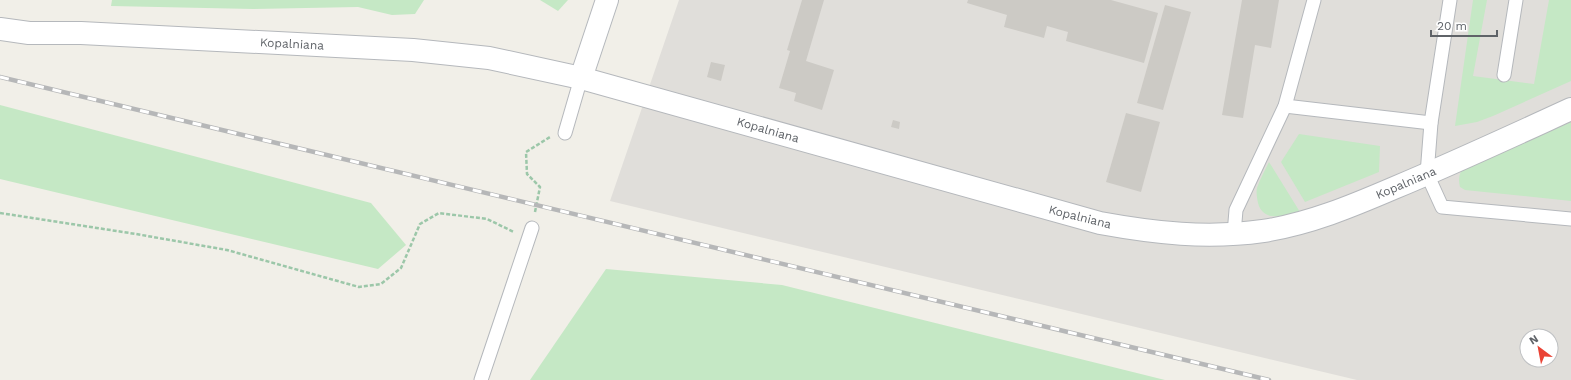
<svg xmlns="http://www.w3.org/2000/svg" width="1571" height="380" font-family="'Work Sans',sans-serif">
<rect width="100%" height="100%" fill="#f1efe8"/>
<!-- industrial -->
<path fill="#e0deda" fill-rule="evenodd" d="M 679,0 L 1571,0 L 1571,380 L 1357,380 L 610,201 ZM 1527,336 L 1551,336 L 1551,360 L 1527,360 Z"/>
<!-- green -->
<g fill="#c5e8c5">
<polygon points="112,0 424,0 415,14 392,15 358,7 253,9 111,6"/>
<polygon points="540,0 568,0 558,11"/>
<polygon points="1473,0 1487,0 1473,76 1534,84 1549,0 1571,0 1571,81 1493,116 1477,122 1455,126"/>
<polygon points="0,105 371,203 406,245 378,269 0,179"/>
<path d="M 1571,122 L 1571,201 L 1465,190 L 1460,187 C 1458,180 1459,171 1465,167 Z"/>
<polygon points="1299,134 1380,146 1379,172 1305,202 1281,162"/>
<path d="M 1269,162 L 1300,212 C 1286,216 1263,223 1258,203 C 1257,198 1256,192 1257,188 C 1260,179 1265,170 1269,162 Z"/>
<polygon points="606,269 782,285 1165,380 530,380"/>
</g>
<!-- building -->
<g fill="#cccac5">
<polygon points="802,0 824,0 806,61 834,70 822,110 794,101 796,93 779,88 790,51 787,50"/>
<polygon points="968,0 1111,0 1158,13 1144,63 1066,41 1068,32 1047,26 1044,38 1004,27 1007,15 967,3"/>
<polygon points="1242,0 1279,0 1271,48 1255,45 1243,118 1222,115"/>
<polygon points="1165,5 1191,12 1163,110 1137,103"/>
<polygon points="711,62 725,65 721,81 707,77"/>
<polygon points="1126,113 1160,122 1141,192 1106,182"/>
<polygon points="893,120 900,122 899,129 891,127"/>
</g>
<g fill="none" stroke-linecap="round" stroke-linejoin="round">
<defs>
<g id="service">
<polyline points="1450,0 1431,123 1427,174 1442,207 1571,219"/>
<polyline points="1504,75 1516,0"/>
<polyline points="1285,106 1431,123"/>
<polyline points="565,133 581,78"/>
<polyline points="1234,234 1236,210 1285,106 1314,0"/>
<polyline points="481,380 532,228"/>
</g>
<g id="minor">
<path d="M 0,29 L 29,33 L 81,33 L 413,50 L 489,58 L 581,78 L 1100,223 C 1155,233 1207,239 1263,231 C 1309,224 1352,206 1394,188 C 1454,163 1512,136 1571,109"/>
<polyline points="581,78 607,0"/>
</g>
</defs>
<!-- service casing -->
<use href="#service" stroke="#b5b8bc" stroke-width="15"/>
<!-- minor casing -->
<use href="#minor" stroke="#b5b8bc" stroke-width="24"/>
<!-- path -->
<g stroke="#9cc7a9" stroke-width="2.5" stroke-dasharray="4 2" stroke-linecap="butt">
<polyline points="535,212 540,187 527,174 526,152 550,137"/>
<polyline points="0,213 136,234 227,250 359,287 381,284 401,268 420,224 439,213 487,219 514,232"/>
</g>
<!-- service -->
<use href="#service" stroke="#fff" stroke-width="13"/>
<!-- minor -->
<use href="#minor" stroke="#fff" stroke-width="22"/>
<defs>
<polyline id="rail" points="0,77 1269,380"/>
</defs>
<!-- rail casing -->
<use href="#rail" stroke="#b6b7b8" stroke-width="4.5"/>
<!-- rail -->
<use href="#rail" stroke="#fff" stroke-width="3" stroke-dasharray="9" stroke-linecap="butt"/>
</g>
<g text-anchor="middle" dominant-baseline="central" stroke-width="3.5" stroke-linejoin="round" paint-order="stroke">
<!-- street labels -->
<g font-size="12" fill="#5f6368" stroke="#fff">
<text transform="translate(292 44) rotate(3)">Kopalniana</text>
<text transform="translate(768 130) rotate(16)">Kopalniana</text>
<text transform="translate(1406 183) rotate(-23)">Kopalniana</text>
<text transform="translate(1080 217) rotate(14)">Kopalniana</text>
</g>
</g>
<!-- north arrow -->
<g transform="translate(1539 348) rotate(328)"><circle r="19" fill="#ffffff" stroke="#bfc1c3"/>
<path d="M0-3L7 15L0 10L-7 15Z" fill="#ea4335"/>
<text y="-6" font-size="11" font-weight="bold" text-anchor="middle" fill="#5f6368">N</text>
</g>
<!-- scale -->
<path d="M1431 30v6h66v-6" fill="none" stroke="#5f6368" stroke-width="2"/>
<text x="1437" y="30" font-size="12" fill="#5f6368" stroke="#ffffff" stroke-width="3" paint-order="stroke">20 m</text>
</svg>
